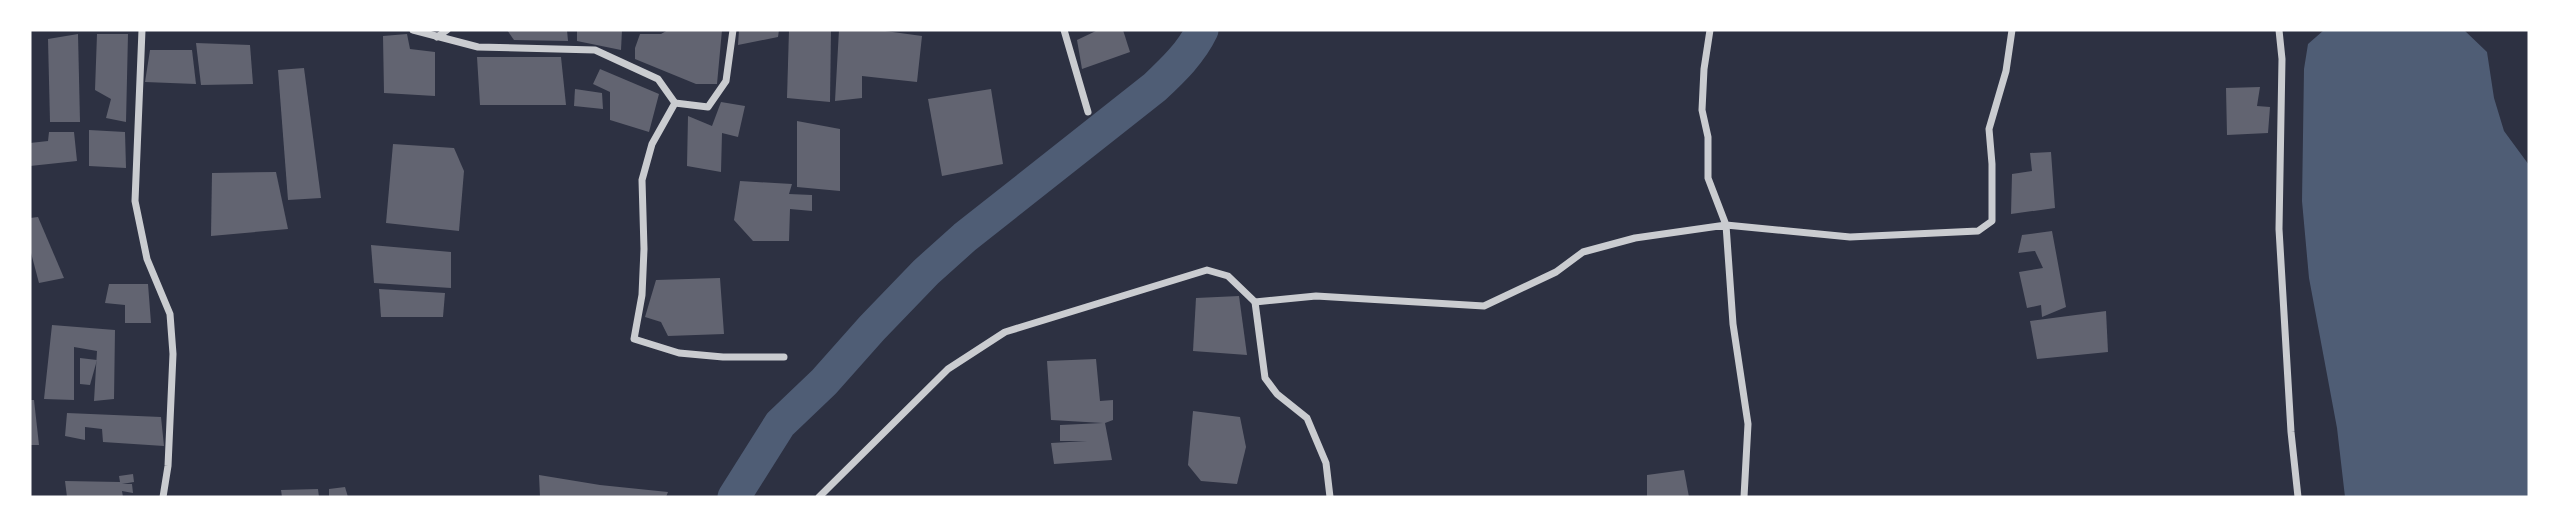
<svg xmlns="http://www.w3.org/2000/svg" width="2559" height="527" font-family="Georgia,serif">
<rect width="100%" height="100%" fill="#2d3142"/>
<!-- water -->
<polygon fill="#4f5d75" points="2324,30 2464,30 2487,52 2494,98 2504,131 2529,165 2529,497 2345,497 2337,428 2309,278 2302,201 2304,69 2308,44"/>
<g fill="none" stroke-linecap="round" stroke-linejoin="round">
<!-- canal -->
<path stroke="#4f5d75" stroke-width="33" d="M 734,497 L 780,424 L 824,382 L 872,328 L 926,272 L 965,237 L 1155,87 C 1173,70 1191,53 1202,30"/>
</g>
<!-- building -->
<g fill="#626471">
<polygon points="507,30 567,30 568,41 514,40"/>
<polygon points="577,30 622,30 621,50 577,41"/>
<polygon points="668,30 722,30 717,84 696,84 635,59 635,48 640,34 661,34"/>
<polygon points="739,30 779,30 778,37 738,45"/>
<polygon points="789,30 831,30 830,102 787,98"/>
<polygon points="839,30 878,30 922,36 917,82 862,76 862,98 835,101"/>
<polygon points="1098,30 1123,30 1130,52 1082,69 1077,40"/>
<polygon points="78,34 80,122 50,122 48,39"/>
<polygon points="97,34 128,34 126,122 106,118 111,99 95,90"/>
<polygon points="407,34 410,49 435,52 435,96 384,93 383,36"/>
<polygon points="196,43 250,45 253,84 201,85"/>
<polygon points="150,50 192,50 196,84 145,82"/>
<polygon points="477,57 561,57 566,105 480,105"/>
<polygon points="304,68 321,198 288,200 278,70"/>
<polygon points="600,69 659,94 649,132 610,120 610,92 593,84"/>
<polygon points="2260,87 2257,106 2270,107 2268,133 2227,135 2226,88"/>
<polygon points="575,89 602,93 603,109 574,106"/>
<polygon points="991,89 1003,164 942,176 928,99"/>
<polygon points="721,102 745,106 738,137 722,133 721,172 687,166 688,116 712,126"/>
<polygon points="797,121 840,129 840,191 797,187"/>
<polygon points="89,130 125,132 126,168 89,166"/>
<polygon points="49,132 74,132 77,161 30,166 30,143 48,141"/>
<polygon points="393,144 454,148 464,171 459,231 386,223"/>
<polygon points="2051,152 2055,208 2011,214 2012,174 2032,171 2030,153"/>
<polygon points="276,172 288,229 211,236 212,173"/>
<polygon points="740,181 792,184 789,194 812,195 812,211 790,209 789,241 753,241 734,220"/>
<polygon points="38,217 64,278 39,283 30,249 30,218"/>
<polygon points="2052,231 2066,307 2042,317 2041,305 2027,308 2019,272 2043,268 2035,251 2018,253 2022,235"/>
<polygon points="371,245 451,252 451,288 374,283"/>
<polygon points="720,278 724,334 668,336 661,322 645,317 656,280"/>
<polygon points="109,284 148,284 151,323 125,323 125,305 105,303"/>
<polygon points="379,289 445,293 443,317 381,317"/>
<polygon points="1239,296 1247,355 1193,351 1196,298"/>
<polygon points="2106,311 2108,352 2037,359 2030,321"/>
<polygon points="52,325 115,330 114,399 94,401 97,351 74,347 74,400 44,399"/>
<polygon points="80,358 97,360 90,385 80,384"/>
<polygon points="1096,359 1100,401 1113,400 1113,420 1105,423 1112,460 1054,464 1051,443 1087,441 1060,441 1060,425 1103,423 1051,420 1047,361"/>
<polygon points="30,400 34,400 39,445 30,445"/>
<polygon points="1193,411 1240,417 1246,447 1237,484 1201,481 1188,465"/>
<polygon points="67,413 161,417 164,446 103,442 102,429 85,427 85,440 65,436"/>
<polygon points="1684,470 1689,497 1647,497 1647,475"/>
<polygon points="133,474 134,482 122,484 132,484 133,493 122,491 123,497 67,497 65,481 120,482 119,476"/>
<polygon points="539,475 600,485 668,492 666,497 540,497"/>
<polygon points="345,487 348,497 329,497 329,489"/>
<polygon points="318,489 319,497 282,497 281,490"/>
</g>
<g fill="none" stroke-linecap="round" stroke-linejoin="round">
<!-- minor -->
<g stroke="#caccd0" stroke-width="7">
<polyline points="142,30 135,201 147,259 170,314 173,354 168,466 163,497"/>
<polyline points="413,30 478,47 595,50 658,79 675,103 652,144 642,180 644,249 642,295 634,339 679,353 723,357 784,357"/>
<polyline points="1064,30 1088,112"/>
<polyline points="1710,30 1704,69 1702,110 1708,137 1708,178 1726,225 1850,237 1978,231 1992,221 1992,164 1989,129 2006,71 2012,30"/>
<polyline points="2279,30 2282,59 2279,229 2291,432 2298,497"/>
<polyline points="437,37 447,30"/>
<polyline points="675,103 708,107 726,81 733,30"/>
<polyline points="1255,302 1265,378 1277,394 1307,418 1326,463 1330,497"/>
<polyline points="819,497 948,369 1005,332 1207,270 1228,276 1255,302 1316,296 1484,306 1556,272 1583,252 1635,238 1726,225 1733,324 1748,424 1744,497"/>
</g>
</g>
<!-- border -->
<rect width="2559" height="527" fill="none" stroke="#ffffff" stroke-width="63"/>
</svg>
